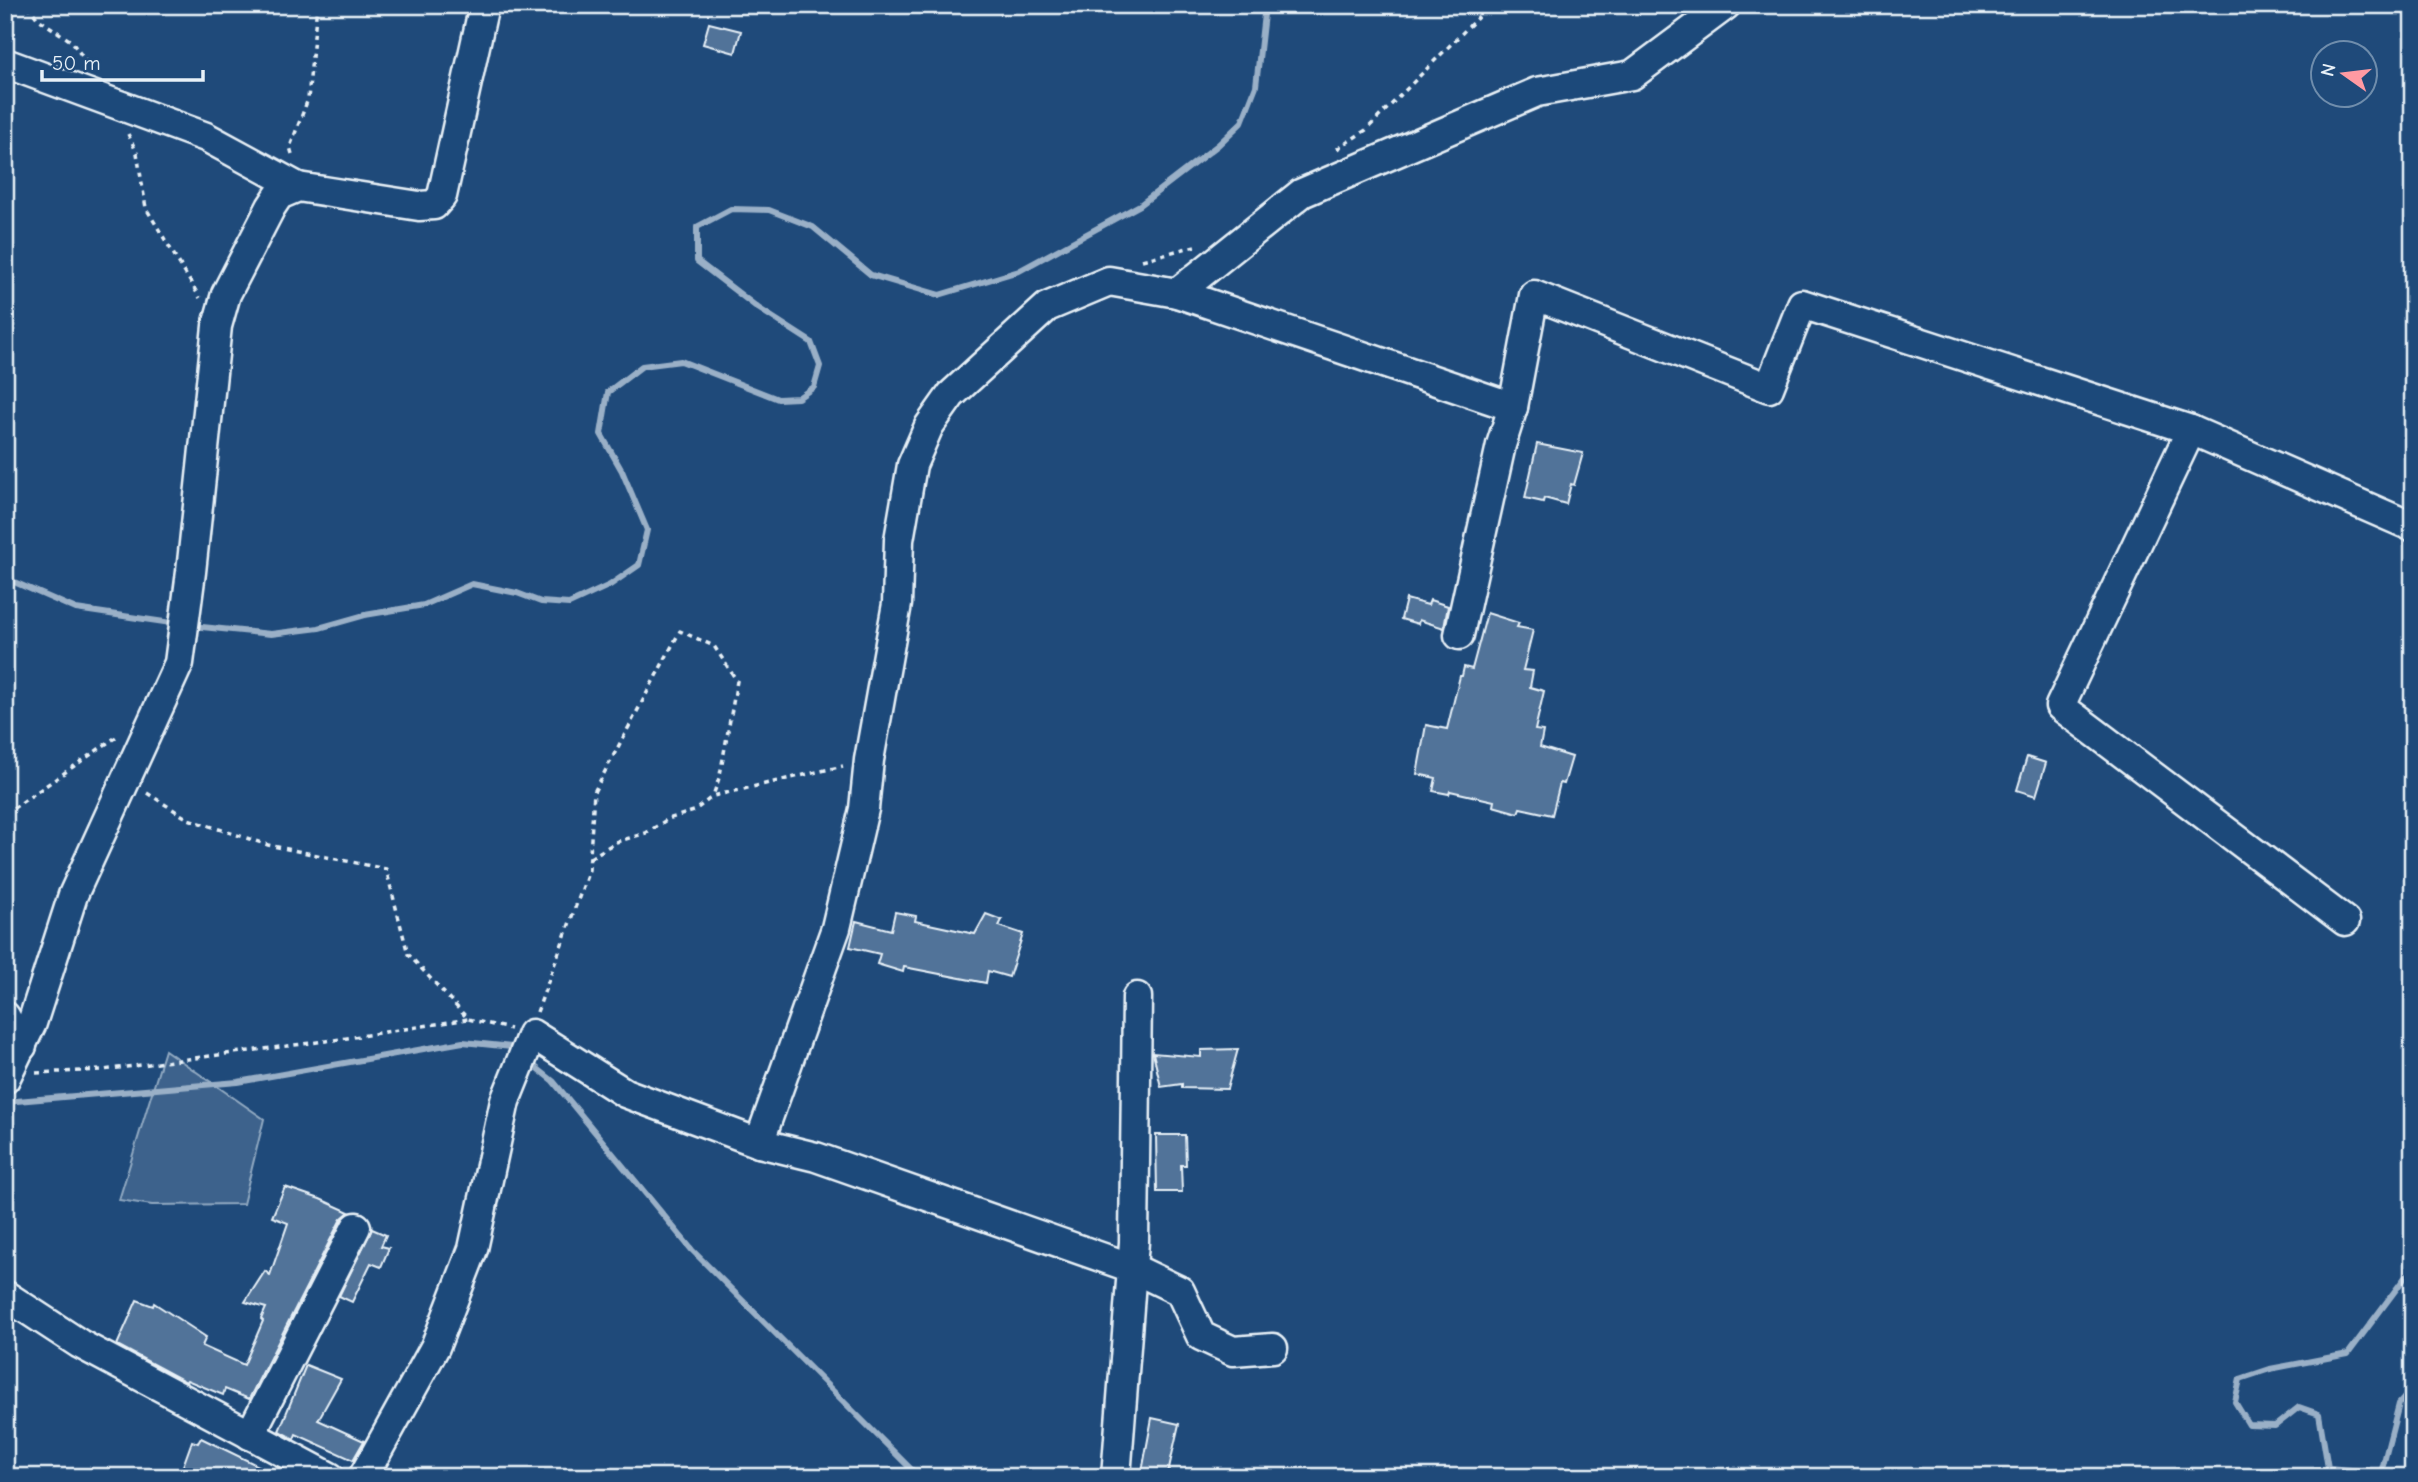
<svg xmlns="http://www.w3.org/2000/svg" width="2418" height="1482" font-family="'Comic Neue',sans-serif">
<rect width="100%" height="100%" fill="#1f4a7a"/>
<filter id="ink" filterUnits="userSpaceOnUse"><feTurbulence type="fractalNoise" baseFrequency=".0143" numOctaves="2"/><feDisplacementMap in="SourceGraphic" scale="14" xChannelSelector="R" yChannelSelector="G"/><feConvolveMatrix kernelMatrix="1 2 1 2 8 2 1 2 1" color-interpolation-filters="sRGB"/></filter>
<g filter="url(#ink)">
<!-- green -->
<polygon fill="#3c628c" stroke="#92aac2" stroke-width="2" points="165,1050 264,1119 243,1204 152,1205 119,1200"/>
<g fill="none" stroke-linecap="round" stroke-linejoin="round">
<!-- stream -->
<g stroke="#9ab0c7" stroke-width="6">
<polyline points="5,578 76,609 178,624"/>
<polyline points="192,626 271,634 319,628 365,615 424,605 472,584 517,593 541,602 569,604 610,585 639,565 647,530 622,471 601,434 608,392 642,366 681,361 778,399 798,398 814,387 820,366 811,342 758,308 697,261 697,227 731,209 769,210 813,227 871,275 939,295 1019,271 1140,205 1218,145 1242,122 1256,86 1265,5"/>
<polyline points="528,1061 553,1081 692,1250 919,1477"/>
<polyline points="5,1102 238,1082 463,1042 512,1047 517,1051"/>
<polyline points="2381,1473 2399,1404 2413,1388"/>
<polyline points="2399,1477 2398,1474 2328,1468 2319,1414 2299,1407 2275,1426 2249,1425 2235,1402 2240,1379 2270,1369 2348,1354 2406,1276 2413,1273"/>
</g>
</g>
<!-- building -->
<g fill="#517399" stroke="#e8f1f8" stroke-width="2">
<polygon points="709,23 741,31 735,53 703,44"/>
<polygon points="1537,444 1583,453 1574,485 1571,484 1566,504 1544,498 1543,502 1525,498"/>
<polygon points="1406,599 1428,605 1430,600 1448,606 1444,628 1419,620 1418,624 1401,619"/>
<polygon points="1487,613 1519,623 1517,627 1533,630 1523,670 1533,671 1530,687 1544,691 1535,730 1543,731 1540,747 1572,757 1564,784 1560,783 1552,815 1520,808 1518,813 1493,806 1494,801 1450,791 1449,794 1433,791 1436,778 1417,774 1426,725 1447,729 1460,676 1462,676 1464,667 1472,669"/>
<polygon points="2027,757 2046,763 2036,796 2017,790"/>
<polygon points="895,912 916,916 915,921 975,934 986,914 1002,920 999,926 1023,934 1009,977 988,971 986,983 904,967 903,972 877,964 880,954 850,947 856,921 891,930"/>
<polygon points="1238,1049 1227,1089 1182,1088 1182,1084 1161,1087 1153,1053 1201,1057 1201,1050"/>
<polygon points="1156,1135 1185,1135 1186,1165 1181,1165 1182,1192 1157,1192"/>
<polygon points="285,1187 320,1199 349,1212 341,1219 249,1399 225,1389 223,1395 187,1380 186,1382 117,1345 137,1300 153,1306 154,1303 206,1337 202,1346 244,1365 263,1321 261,1319 266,1308 245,1302 265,1271 270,1275 288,1223 272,1217"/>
<polygon points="372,1229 386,1235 381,1246 389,1248 381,1267 371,1263 352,1302 339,1296"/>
<polygon points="306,1365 341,1379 318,1420 364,1441 353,1460 296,1434 294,1439 279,1431"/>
<polygon points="1152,1418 1179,1424 1167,1477 1141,1477"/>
<polygon points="201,1438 281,1477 223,1477 183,1466 192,1441 198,1443"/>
</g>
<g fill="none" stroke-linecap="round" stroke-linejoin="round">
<defs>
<g id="minor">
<polyline points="5,63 206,137 298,187"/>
<polyline points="1177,293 1302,193 1537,92 1632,75 1726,5"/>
<polyline points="2191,430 2413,527"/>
<polyline points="1459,635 1501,445 1513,407"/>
<polyline points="5,1016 22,1046"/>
<polyline points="5,1079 32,1023 73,895 179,663 191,572 217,326 226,294 271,207 279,195 298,187 419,206 434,205 442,196 484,5"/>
<polyline points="759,1143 836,928 864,809 869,760 897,604 899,540 912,465 929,426 951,395 1047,307 1109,281 1177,293 1513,407 1534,295 1769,388 1802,304 2191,430 2060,706 2345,921"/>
<polyline points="5,1295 80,1344 330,1477"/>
<polyline points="250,1435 356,1227"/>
<polyline points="363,1477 435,1347 473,1249 505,1101 532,1034 625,1093 759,1143 816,1157 1132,1268 1180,1291 1201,1336 1233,1351 1273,1348"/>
<polyline points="1116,1477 1134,1242 1137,997"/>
</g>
</defs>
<!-- minor casing -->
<use href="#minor" stroke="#e8f1f8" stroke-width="33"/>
<!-- path -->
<g stroke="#e8f1f8" stroke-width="3.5" stroke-dasharray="5 5" stroke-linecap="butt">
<polyline points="28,5 37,18 71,41 90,67"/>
<polyline points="128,134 137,153 146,208 200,298"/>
<polyline points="1337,149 1366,130 1490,5"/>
<polyline points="292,154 290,147 308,99 317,5"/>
<polyline points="1142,260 1195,246"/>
<polyline points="147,793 188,819 268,845 386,869 408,954 468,1019 510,1029"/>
<polyline points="5,814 119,735"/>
<polyline points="590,858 616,842 646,833 668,819 694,811 713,796"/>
<polyline points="537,1012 589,870 594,792 680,631 714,646 737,681 720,775 713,796 843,766"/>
<polyline points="36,1073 103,1070 341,1039 468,1019"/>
</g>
<!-- minor -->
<use href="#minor" stroke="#1f4a7a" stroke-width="28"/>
</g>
</g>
<!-- margin -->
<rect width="2418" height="1482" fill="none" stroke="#1f4a7a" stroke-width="28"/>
<rect x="14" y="14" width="2390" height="1454" fill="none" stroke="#e8f1f8" stroke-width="2.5" filter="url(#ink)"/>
<!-- north arrow -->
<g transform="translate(2344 74) rotate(284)"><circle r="33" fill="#1f4a7a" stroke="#6f8dac" stroke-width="2"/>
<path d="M0-5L12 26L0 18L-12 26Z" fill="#ff9aa2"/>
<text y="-10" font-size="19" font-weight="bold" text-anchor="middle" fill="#e8f1f8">N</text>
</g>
<!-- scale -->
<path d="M42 70v10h161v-10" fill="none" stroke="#e8f1f8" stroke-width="3.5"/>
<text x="52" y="70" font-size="21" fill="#e8f1f8" stroke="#1f4a7a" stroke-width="5" paint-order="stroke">50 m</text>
</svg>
